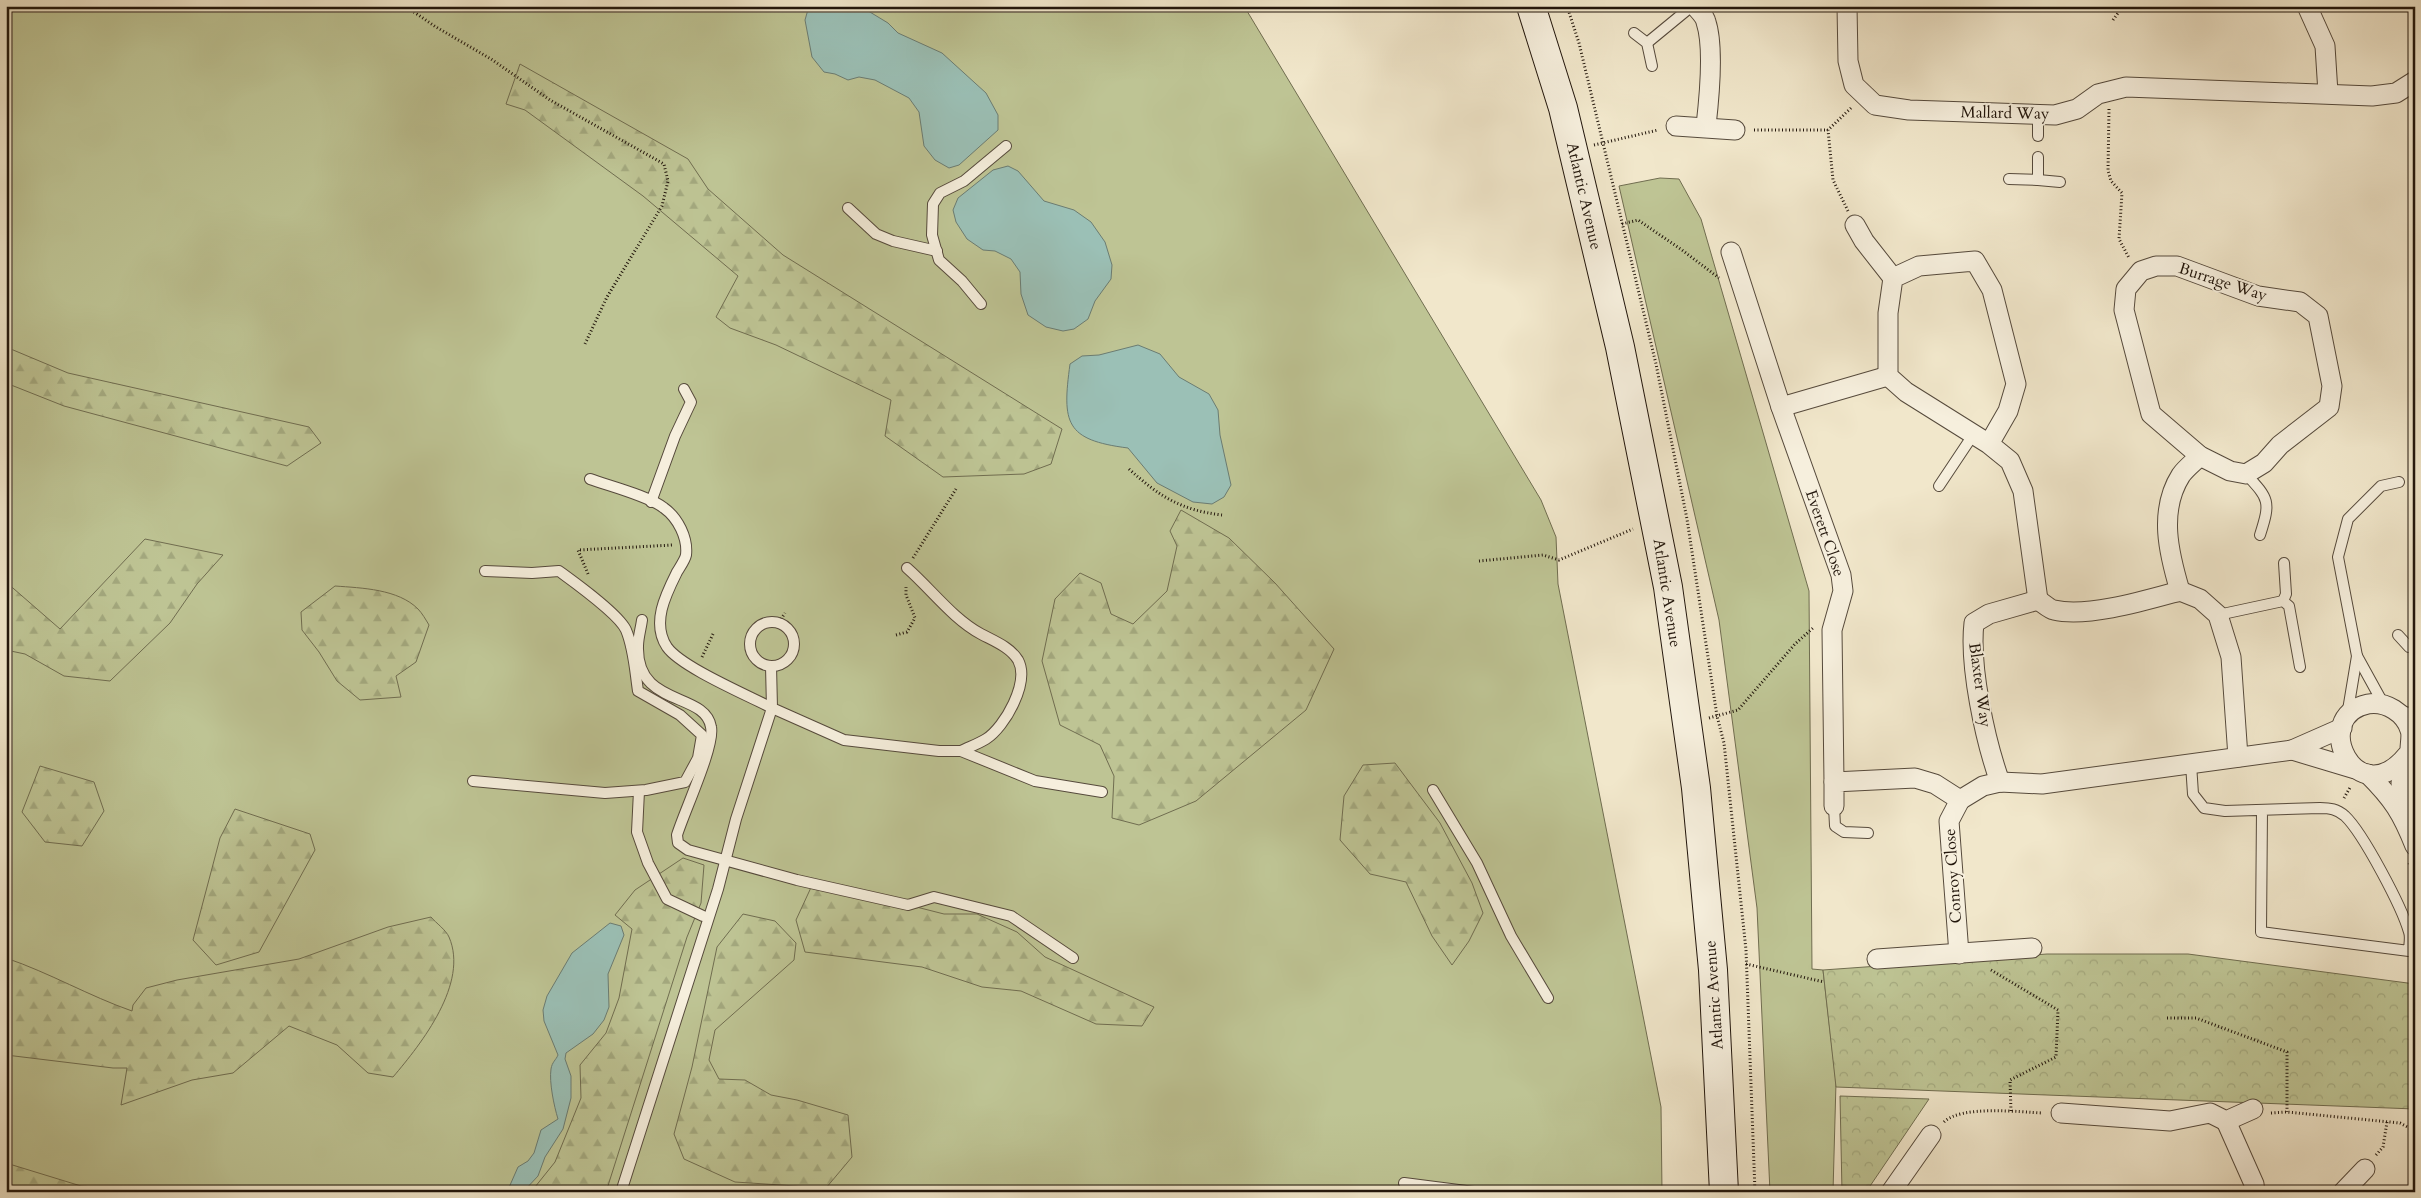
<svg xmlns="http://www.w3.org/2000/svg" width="2421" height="1198" font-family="Cardo,serif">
<defs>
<pattern id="forest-firs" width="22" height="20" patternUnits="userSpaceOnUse" patternTransform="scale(1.25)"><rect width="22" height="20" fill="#bec494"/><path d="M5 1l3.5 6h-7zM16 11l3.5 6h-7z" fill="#a3a87e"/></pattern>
<pattern id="park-crowns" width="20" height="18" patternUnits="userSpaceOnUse" patternTransform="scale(1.25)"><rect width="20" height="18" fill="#bec494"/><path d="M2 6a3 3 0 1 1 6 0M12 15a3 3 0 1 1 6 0" fill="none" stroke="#a3a87e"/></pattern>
</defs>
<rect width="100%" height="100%" fill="#f1e7cb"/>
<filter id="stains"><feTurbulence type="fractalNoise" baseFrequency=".004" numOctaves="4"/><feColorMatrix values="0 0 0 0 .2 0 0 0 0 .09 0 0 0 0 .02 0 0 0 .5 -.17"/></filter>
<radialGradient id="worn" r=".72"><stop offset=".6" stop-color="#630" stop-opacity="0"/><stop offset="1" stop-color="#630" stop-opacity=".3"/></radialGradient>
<!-- green -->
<g fill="#bec494" stroke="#706d50">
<polygon points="6,6 1244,6 1541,500 1556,537 1558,584 1661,1107 1662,1192 6,1192"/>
<polygon points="1660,178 1679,179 1701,219 1809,591 1812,969 1823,970 1836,1082 1833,1192 1770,1192 1757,908 1719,620 1619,186"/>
</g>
<!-- forest -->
<g fill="url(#forest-firs)" stroke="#706d50">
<polygon points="520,64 688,159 708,189 783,255 1062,429 1051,464 1024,474 943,477 885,436 891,400 776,345 730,328 716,317 738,276 643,196 525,110 506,104"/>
<polygon points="6,347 68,373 309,427 321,443 287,466 64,406 6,383"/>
<polygon points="1181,510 1229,538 1275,583 1334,649 1306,710 1196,801 1139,825 1112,818 1114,776 1100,745 1060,725 1042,661 1055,599 1080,573 1101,583 1111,614 1133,624 1167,591 1177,546 1170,531"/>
<polygon points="145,539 223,555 197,584 170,623 110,681 64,676 25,654 6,650 6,582 60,629"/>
<path d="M 335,586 C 362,588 398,589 418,609 C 422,613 426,620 429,625 L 416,662 L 396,676 L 401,697 L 360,700 L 337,681 L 319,652 L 302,630 L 301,612 Z"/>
<polygon points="1395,763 1440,823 1472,883 1483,913 1469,941 1452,965 1432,936 1406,882 1370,874 1340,840 1344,796 1363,765"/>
<polygon points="40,766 94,782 104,811 82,846 45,842 22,812"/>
<polygon points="235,809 310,834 315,850 259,952 216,965 193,940 220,838"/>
<polygon points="683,858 704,865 701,903 687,937 606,1192 531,1192 555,1162 581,1098 580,1065 606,1033 619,998 632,929 615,915 635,890"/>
<polygon points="814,881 944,914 977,914 1017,932 1045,957 1154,1007 1142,1026 1096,1024 1021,991 982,987 922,967 805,952 796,920"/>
<polygon points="743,914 775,921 796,943 794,960 715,1030 709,1060 719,1079 745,1080 771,1095 797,1100 848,1115 852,1157 826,1188 735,1182 684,1159 674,1134 692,1067 717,947"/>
<path d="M 431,917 C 436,923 446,930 449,937 C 469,983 422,1043 393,1077 L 368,1073 L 337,1045 L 289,1026 L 233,1073 L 192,1080 L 121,1105 L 127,1068 L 113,1068 L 6,1055 L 6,958 C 50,973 89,996 132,1011 L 133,1005 L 146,988 L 177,980 L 299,959 L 388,927 Z"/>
<polygon points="6,1163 81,1186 167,1192 6,1192"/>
</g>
<!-- park -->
<g fill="url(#park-crowns)" stroke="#706d50">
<polygon points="2047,954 2188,954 2415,984 2415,1109 1836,1087 1823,970"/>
<polygon points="1840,1096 1929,1099 1866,1192 1842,1192"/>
</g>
<!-- water -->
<g fill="#9bc0b6" stroke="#6b7c72">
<polygon points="809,6 860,6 888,23 898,33 942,53 986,93 998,115 998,130 959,165 949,168 935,160 924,146 919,112 909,98 875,80 859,77 848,80 835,74 824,72 812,57 805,20"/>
<polygon points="1008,166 1018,171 1044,201 1074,210 1091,222 1105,242 1112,265 1111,279 1095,301 1088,319 1074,329 1063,331 1046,327 1028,315 1021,294 1020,272 1011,259 995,251 983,250 967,239 956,222 953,210 958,198 993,170"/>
<path d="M 1138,345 L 1160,354 L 1179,377 L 1209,394 L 1218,410 L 1220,435 L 1231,485 L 1224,497 L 1212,504 L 1193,502 L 1157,483 L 1128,448 C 1065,440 1062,423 1070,364 L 1082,356 L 1099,355 Z"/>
<path d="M 610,923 L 621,926 L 624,935 L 608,974 L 609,1007 L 604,1020 L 593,1034 L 566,1053 L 565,1059 L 571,1076 L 571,1098 L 563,1129 L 545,1157 L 538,1176 L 523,1192 L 507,1192 L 518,1167 L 528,1161 L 534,1153 L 541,1130 L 558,1119 C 554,1106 549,1082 551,1069 C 552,1062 556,1060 558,1055 L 544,1021 L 543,1010 L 547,996 L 572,953 Z"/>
</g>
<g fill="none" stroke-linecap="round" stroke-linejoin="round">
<defs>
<g id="lane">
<polyline points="1634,33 1647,43 1652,66"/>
<polyline points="1647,43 1692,6"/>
<polyline points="2038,136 2038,114"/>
<polyline points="2009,179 2038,180 2038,157"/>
<polyline points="2038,180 2060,182"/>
<polyline points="848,208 876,234 893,241 937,251"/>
<polyline points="981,304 962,281 939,260 932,235 933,204 940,193 964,181 1006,146"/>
<path d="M 2246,474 C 2269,499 2271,501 2260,535"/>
<path d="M 590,479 C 609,486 649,496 664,508 C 678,518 688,538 686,555 C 685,560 680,567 677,572 C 666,594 651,623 667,647 C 681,667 747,695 772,708 L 736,819 L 718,889 L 621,1192"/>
<polyline points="1939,486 1973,435"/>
<polyline points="651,502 675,436 691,402 684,389"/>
<path d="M 907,568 C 931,589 953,619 981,634 C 994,641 1010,647 1018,660 C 1030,682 1005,727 986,739 C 978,744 969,747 961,751"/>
<polyline points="2283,601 2286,594 2284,563"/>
<polyline points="2218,615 2283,601 2289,606 2300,667"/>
<path d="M 642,620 C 641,628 638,638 638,646 C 636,708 705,691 711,727 C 715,746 684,812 677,835 L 678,843 L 688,850 L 797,880 L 908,905 L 934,897 L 1011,916 L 1073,958"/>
<circle cx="772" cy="644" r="22"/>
<polyline points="2398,635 2409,647"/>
<polyline points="2357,656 2384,705"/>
<polyline points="771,666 772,708 844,740 939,751 961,751 1035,781 1102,792"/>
<polyline points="2399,712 2415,713"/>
<polyline points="2347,716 2357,656 2338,557 2348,519 2381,486 2399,482"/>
<path d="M 2191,764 L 2193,794 L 2204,808 L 2225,811 L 2320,808 C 2330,808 2337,809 2345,816 C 2363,833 2402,907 2409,932 C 2411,937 2409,945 2409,951 L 2261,932 L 2262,810"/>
<path d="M 473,781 L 605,793 L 646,790 L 685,782 L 698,758 L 702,735 L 680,715 L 638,691 C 635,671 634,649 626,630 C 619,614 574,582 559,571 L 532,573 L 485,571"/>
<polyline points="1433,790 1477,863 1511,936 1548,998"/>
<polyline points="639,791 637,832 648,863 667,899 703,916"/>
<polyline points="1834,806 1835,826 1844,832 1868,833"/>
<polyline points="1404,1183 1474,1192"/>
</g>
<g id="street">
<path d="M 1695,6 C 1699,11 1705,16 1706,22 C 1714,46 1709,100 1706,126"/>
<polyline points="1847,6 1848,61 1854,85 1875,105 1909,110 2055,115 2077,109 2098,94 2126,87 2372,96 2396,93 2415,81"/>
<polyline points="2307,6 2325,46 2328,93"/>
<polyline points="1676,126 1735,130"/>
<polyline points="1855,225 1864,241 1893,278"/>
<polyline points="1731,252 1781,407 1841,575 1843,591 1832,630 1834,782"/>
<polygon points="2156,266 2177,266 2258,296 2300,302 2318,316 2332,386 2329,407 2280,445 2264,463 2246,474 2230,471 2200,456 2151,414 2124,310 2126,289 2141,271"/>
<polyline points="1781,407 1888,376"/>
<polyline points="1989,444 2008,411 2016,384 1992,290 1975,261 1919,266 1893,278 1888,313 1888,376 1906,392 1989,444 2010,461 2023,491 2038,600"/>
<polyline points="2180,591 2200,599 2218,615 2231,657 2238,757"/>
<path d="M 2180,591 C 2169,554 2158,511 2181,475 C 2186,468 2194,462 2200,456"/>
<path d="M 2038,600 C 2043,603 2049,609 2054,610 C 2087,618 2147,600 2180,591"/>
<polyline points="2292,750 2355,769"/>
<path d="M 2408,754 C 2357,818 2308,716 2368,704 C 2386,701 2405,713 2410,730 C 2412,735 2410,744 2410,749"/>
<path d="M 2368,774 C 2393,799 2402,813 2415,846"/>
<path d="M 2000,782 C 1985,740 1969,666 1974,623 L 1989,614 L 2038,600"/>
<polyline points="1834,806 1834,782 1915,778 1935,784 1960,800 1983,786 2000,782 2042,784 2292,750 2342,728"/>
<polyline points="2404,816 2401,783 2408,755"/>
<polyline points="1959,954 1949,821 1960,800"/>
<polyline points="1877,959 2032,948"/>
<polyline points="2061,1113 2170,1121 2210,1113 2226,1121 2253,1109"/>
<polyline points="2226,1121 2254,1184 2255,1192"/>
<polyline points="1891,1192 1931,1135"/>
<polyline points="2343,1192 2365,1169"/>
</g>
<polyline id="secondary" points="1531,6 1563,108 1620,347 1668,587 1696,788 1713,970 1724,1192"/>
</defs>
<!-- lane casing -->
<use href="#lane" stroke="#564a3c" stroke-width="12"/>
<!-- street casing -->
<use href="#street" stroke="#564a3c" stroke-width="21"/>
<!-- secondary casing -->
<use href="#secondary" stroke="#22160c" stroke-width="30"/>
<!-- path -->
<g stroke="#22160c" stroke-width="3" stroke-dasharray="1 2.5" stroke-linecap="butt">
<polyline points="405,6 436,27 491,59 550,100 664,164 668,181 662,206 607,297 584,346"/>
<polyline points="1567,6 1579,43 1656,364 1687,519 1717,716 1724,743 1746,950 1755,1192"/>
<polyline points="2113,20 2123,6"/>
<polyline points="2109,109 2108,171 2111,181 2122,193 2119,239 2129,258"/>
<polyline points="1754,130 1828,130"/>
<polyline points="1594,145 1658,130"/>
<polyline points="1848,211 1833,180 1828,130 1851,108"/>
<polyline points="1622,224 1638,220 1682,250 1719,278"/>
<path d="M 1129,469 C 1159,496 1180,510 1222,515"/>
<polyline points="913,558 956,489"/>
<polyline points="1479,561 1543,555 1559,560 1633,529"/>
<polyline points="588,574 578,550 673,545"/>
<polyline points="779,622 785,613"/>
<polyline points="896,635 907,632 915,618 906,595 906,587"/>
<polyline points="702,657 714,632"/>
<polyline points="1709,718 1738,710 1795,644 1813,628"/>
<polyline points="2344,798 2351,786"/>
<polyline points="2409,863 2415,876"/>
<polyline points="1746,964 1824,982"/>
<polyline points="1991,970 2058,1010 2056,1057 2010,1080 2011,1112"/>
<polyline points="2167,1018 2196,1018 2287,1052 2287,1112"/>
<polyline points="2271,1113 2287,1112 2400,1123 2415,1131"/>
<path d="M 1944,1122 C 1961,1105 2020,1112 2043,1113"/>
<polyline points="2376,1155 2383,1147 2387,1122"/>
</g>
<!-- lane -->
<use href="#lane" stroke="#f6efdd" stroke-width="10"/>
<!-- street -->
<use href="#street" stroke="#f6efdd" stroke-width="19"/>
<!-- secondary -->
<use href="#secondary" stroke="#f6efdd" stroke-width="28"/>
</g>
<g text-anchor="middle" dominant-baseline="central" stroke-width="4" stroke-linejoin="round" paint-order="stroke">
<!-- street labels -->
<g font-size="16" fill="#22160c" stroke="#f6efdd">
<text transform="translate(2005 113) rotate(1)">Mallard Way</text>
<text transform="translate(1584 196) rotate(77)">Atlantic Avenue</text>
<text transform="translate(2223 282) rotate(18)">Burrage Way</text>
<text transform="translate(1825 533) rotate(71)">Everett Close</text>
<text transform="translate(1667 593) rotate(81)">Atlantic Avenue</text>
<text transform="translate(1980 685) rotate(82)">Blaxter Way</text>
<text transform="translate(1953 876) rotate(-94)">Conroy Close</text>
<text transform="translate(1714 995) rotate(-94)">Atlantic Avenue</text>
</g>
</g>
<!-- margin -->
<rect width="2421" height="1198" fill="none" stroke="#f1e7cb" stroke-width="25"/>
<rect x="8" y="8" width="2406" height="1183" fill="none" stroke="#22160c" stroke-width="2.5"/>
<rect x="12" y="12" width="2396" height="1173" fill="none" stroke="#22160c"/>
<rect width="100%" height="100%" filter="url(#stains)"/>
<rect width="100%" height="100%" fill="url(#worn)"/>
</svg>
